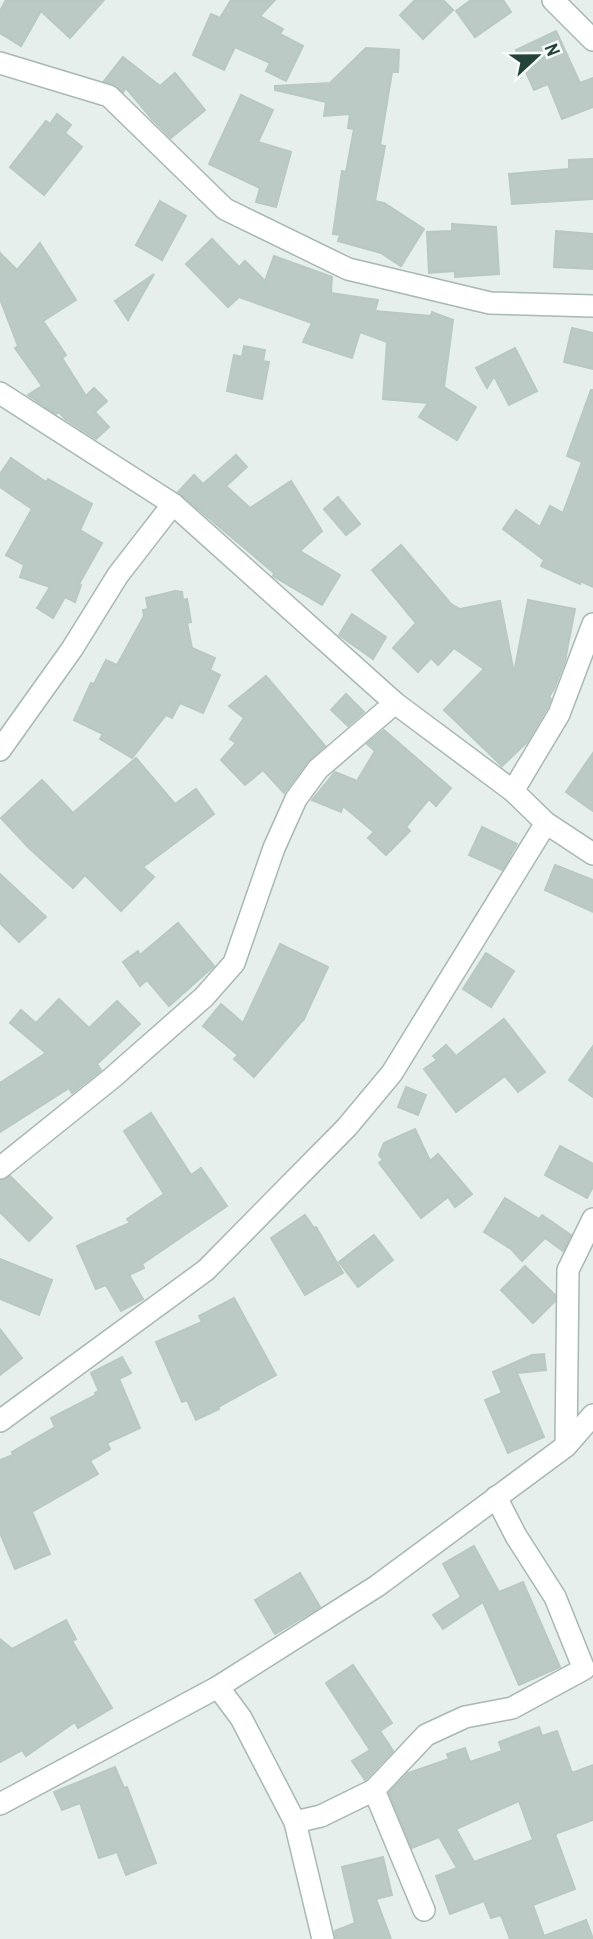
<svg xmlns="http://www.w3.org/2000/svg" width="593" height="1939" font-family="'Archivo Narrow',sans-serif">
<rect width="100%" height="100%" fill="#e6efeb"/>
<!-- building -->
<g fill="#bbcac4" stroke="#b8c9c2" stroke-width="2" fill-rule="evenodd">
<polygon points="6,0 104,0 70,38 41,11 21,46 0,33 0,11"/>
<polygon points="231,0 275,0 260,16 283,29 280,34 303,46 286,81 266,71 270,63 235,47 224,70 193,55 211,14 220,18"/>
<polygon points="415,0 443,0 453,10 423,39 400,15"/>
<polygon points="471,0 503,0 511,12 475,37 456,11"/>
<polygon points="556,31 580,83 593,78 593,107 562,119 548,84 534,90 516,50"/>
<polygon points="366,48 399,50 398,72 392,72 380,145 385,146 375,201 384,203 424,229 401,266 381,253 338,241 340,235 333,234 342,171 346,172 354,129 348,128 350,114 324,116 326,102 275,90 275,86 330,83"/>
<polygon points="123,57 160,86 175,73 205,110 171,138 152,119 126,88 123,92 113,84 104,81"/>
<polygon points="241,95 273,110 258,142 291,152 276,207 256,202 260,188 209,164"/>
<polygon points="57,114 71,125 65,133 82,147 44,195 10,167 46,121 50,124"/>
<polygon points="593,159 593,199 512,204 509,174 569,169 569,160"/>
<polygon points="160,201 186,216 162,260 136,245"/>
<polygon points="452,224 496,227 499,274 455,277 455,271 429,273 427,232 452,231"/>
<polygon points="556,231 593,234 593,269 554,267"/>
<polygon points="212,239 239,267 245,261 265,281 274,256 332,277 331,293 378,300 375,311 431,316 432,312 453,320 444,387 476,407 457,440 419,417 428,403 383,399 387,342 360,332 352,358 303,342 312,323 239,297 228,307 186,264"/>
<polygon points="40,243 76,300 43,321 66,355 62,358 86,396 94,388 107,401 95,412 109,427 96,439 65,419 59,412 56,414 28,395 42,386 15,348 18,346 0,299 0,253 17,270"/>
<polygon points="154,274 128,320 115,301"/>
<polygon points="572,328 593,333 593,369 564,362"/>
<polygon points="244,346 265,350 263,361 269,362 262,399 227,391 234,355 242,357"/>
<polygon points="515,348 537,391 509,405 494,376 487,388 476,368"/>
<polygon points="591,390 593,390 593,587 580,581 580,584 541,566 544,560 503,529 516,510 540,527 550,506 563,513 582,462 567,456"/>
<polygon points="236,455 247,467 226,486 250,508 291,481 322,531 300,551 340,575 322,605 273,576 274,573 178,492 194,475 203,484"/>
<polygon points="11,458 46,482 48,479 92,504 80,530 102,543 79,584 81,585 75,602 65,597 53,618 37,608 50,587 20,577 24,565 6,555 32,509 0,487 0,474"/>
<polygon points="338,497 360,524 346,535 324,509"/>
<polygon points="401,545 451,604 460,609 500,601 514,673 528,600 575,609 565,661 554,689 549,697 551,699 547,708 527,742 502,766 444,710 484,669 454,648 438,665 431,658 418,672 393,648 416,623 372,570"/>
<polygon points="175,591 182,592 183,600 187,599 191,622 187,623 192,648 215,658 210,670 220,675 203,713 180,703 172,718 166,715 132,758 100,739 103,734 74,720 91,683 94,684 106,660 117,665 144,616 143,610 148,609 146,598"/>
<polygon points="352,614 386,637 373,659 339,635"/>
<polygon points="266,676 325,746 308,761 284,793 263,770 245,785 221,760 236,743 230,739 244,718 229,706"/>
<polygon points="346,694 364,712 348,726 331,710"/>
<polygon points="384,730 451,788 436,806 429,799 406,827 410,831 386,855 368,838 374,832 343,806 341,812 312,800 335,772 357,781 375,751 367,744"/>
<polygon points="593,753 593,811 566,792"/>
<polygon points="136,758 175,804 196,789 214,814 143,867 154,877 121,911 85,875 73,888 29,848 1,818 42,780 73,813"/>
<polygon points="482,827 517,844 502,870 469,855"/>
<polygon points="555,865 593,880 593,912 545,890"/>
<polygon points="0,874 46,917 19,942 0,923"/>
<polygon points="178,923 214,966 169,1006 147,980 140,986 123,962 138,951 140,955"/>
<polygon points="280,944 328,967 304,1019 254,1077 234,1059 238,1055 203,1026 221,1004 243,1023"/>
<polygon points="486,953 514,971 491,1007 463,989"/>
<polygon points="59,999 89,1028 117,1001 140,1024 97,1064 101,1070 72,1093 69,1088 0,1132 0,1083 46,1053 10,1023 21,1010 36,1023"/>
<polygon points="504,1019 545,1072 518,1092 505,1076 456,1112 424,1069 437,1060 433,1056 446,1045 456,1056"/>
<polygon points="593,1046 593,1097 569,1080"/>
<polygon points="406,1087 426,1095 418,1115 398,1107"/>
<polygon points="151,1113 191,1175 201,1168 227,1206 142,1264 144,1268 129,1275 143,1299 121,1311 106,1285 96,1289 77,1246 130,1223 127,1219 164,1194 124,1131"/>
<polygon points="415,1129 430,1161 438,1154 472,1194 455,1207 448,1197 421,1218 379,1163 383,1160 379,1155 384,1143"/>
<polygon points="560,1146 593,1164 593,1187 587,1198 545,1175"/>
<polygon points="10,1176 52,1218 29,1241 0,1212 0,1181"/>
<polygon points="505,1198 539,1219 542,1215 571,1235 563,1251 545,1238 522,1261 511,1249 484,1232"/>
<polygon points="305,1215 314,1228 316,1227 343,1273 305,1295 271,1238"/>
<polygon points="374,1235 393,1260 358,1287 339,1262"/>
<polygon points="0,1259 52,1280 39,1315 0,1299"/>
<polygon points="525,1266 555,1295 555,1301 533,1323 501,1290"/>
<polygon points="234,1298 276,1375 218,1407 219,1409 196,1420 187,1400 182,1402 156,1342 202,1322 199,1316"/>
<polygon points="0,1329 22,1358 0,1375"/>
<polygon points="544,1354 546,1370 517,1373 544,1437 508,1453 485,1400 502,1393 493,1372 532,1355"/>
<polygon points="122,1357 131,1373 119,1379 140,1428 107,1443 110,1449 90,1461 98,1474 32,1512 50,1554 15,1569 0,1533 0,1460 13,1455 12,1452 55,1427 51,1418 96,1395 95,1393 99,1391 91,1373"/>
<polygon points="474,1546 499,1592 523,1582 560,1667 519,1685 483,1602 443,1629 433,1615 461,1597 443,1564"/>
<polygon points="300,1573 320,1607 275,1634 255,1600"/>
<polygon points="66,1620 76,1639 72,1641 112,1708 78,1728 75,1722 26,1756 22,1750 0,1762 0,1639 12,1649"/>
<polygon points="353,1665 392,1723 380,1731 393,1751 365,1780 352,1761 370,1750 326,1683"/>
<path d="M 539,1727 L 542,1736 L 557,1731 L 572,1773 L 593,1765 L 593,1820 L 555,1834 L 575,1889 L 533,1905 L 544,1936 L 586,1920 L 593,1939 L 510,1939 L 501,1915 L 491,1918 L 484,1901 L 450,1914 L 436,1876 L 457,1868 L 439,1837 L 412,1848 L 389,1793 L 408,1773 L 449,1759 L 447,1754 L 465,1748 L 470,1762 L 502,1751 L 499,1742 ZM 519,1801 L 533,1840 L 474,1862 L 456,1829 Z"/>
<polygon points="115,1767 124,1788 127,1787 156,1863 126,1875 117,1852 99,1858 80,1803 62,1810 54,1792"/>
<polygon points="383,1857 392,1895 376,1899 391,1939 336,1939 335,1931 355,1923 342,1867"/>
</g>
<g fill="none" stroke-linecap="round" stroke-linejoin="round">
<defs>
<g id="minor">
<polyline points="553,0 593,40"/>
<polyline points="0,63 109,96 225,209 348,269 490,303 593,306"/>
<polyline points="0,393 173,504 395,703 513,791 546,823 593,854"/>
<polyline points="0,750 72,649 118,575 173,504"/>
<polyline points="513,791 559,714 593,624"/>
<polyline points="0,1168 112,1078 204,997 234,963 274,848 296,799 318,769 395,703"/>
<polyline points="0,1421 206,1270 347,1127 392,1073 546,823"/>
<polyline points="566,1446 568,1270 593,1219"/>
<polyline points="218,1687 241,1718 295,1822 323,1939"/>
<polyline points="374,1790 424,1910"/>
<polyline points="0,1804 218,1687 377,1586 566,1446 593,1415"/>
<polyline points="295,1822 321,1816 374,1790 426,1735 465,1717 512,1708 584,1669 555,1597 516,1536 496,1497"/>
</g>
</defs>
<!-- minor casing -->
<use href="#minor" stroke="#a8b8b2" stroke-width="24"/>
<!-- minor -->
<use href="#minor" stroke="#fff" stroke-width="21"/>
</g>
<!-- north arrow -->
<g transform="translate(537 56) rotate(68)" stroke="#f7fbf9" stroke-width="5" paint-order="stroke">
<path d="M0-5L12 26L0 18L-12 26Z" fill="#24423a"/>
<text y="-10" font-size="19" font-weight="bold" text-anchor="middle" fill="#24423a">N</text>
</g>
</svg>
